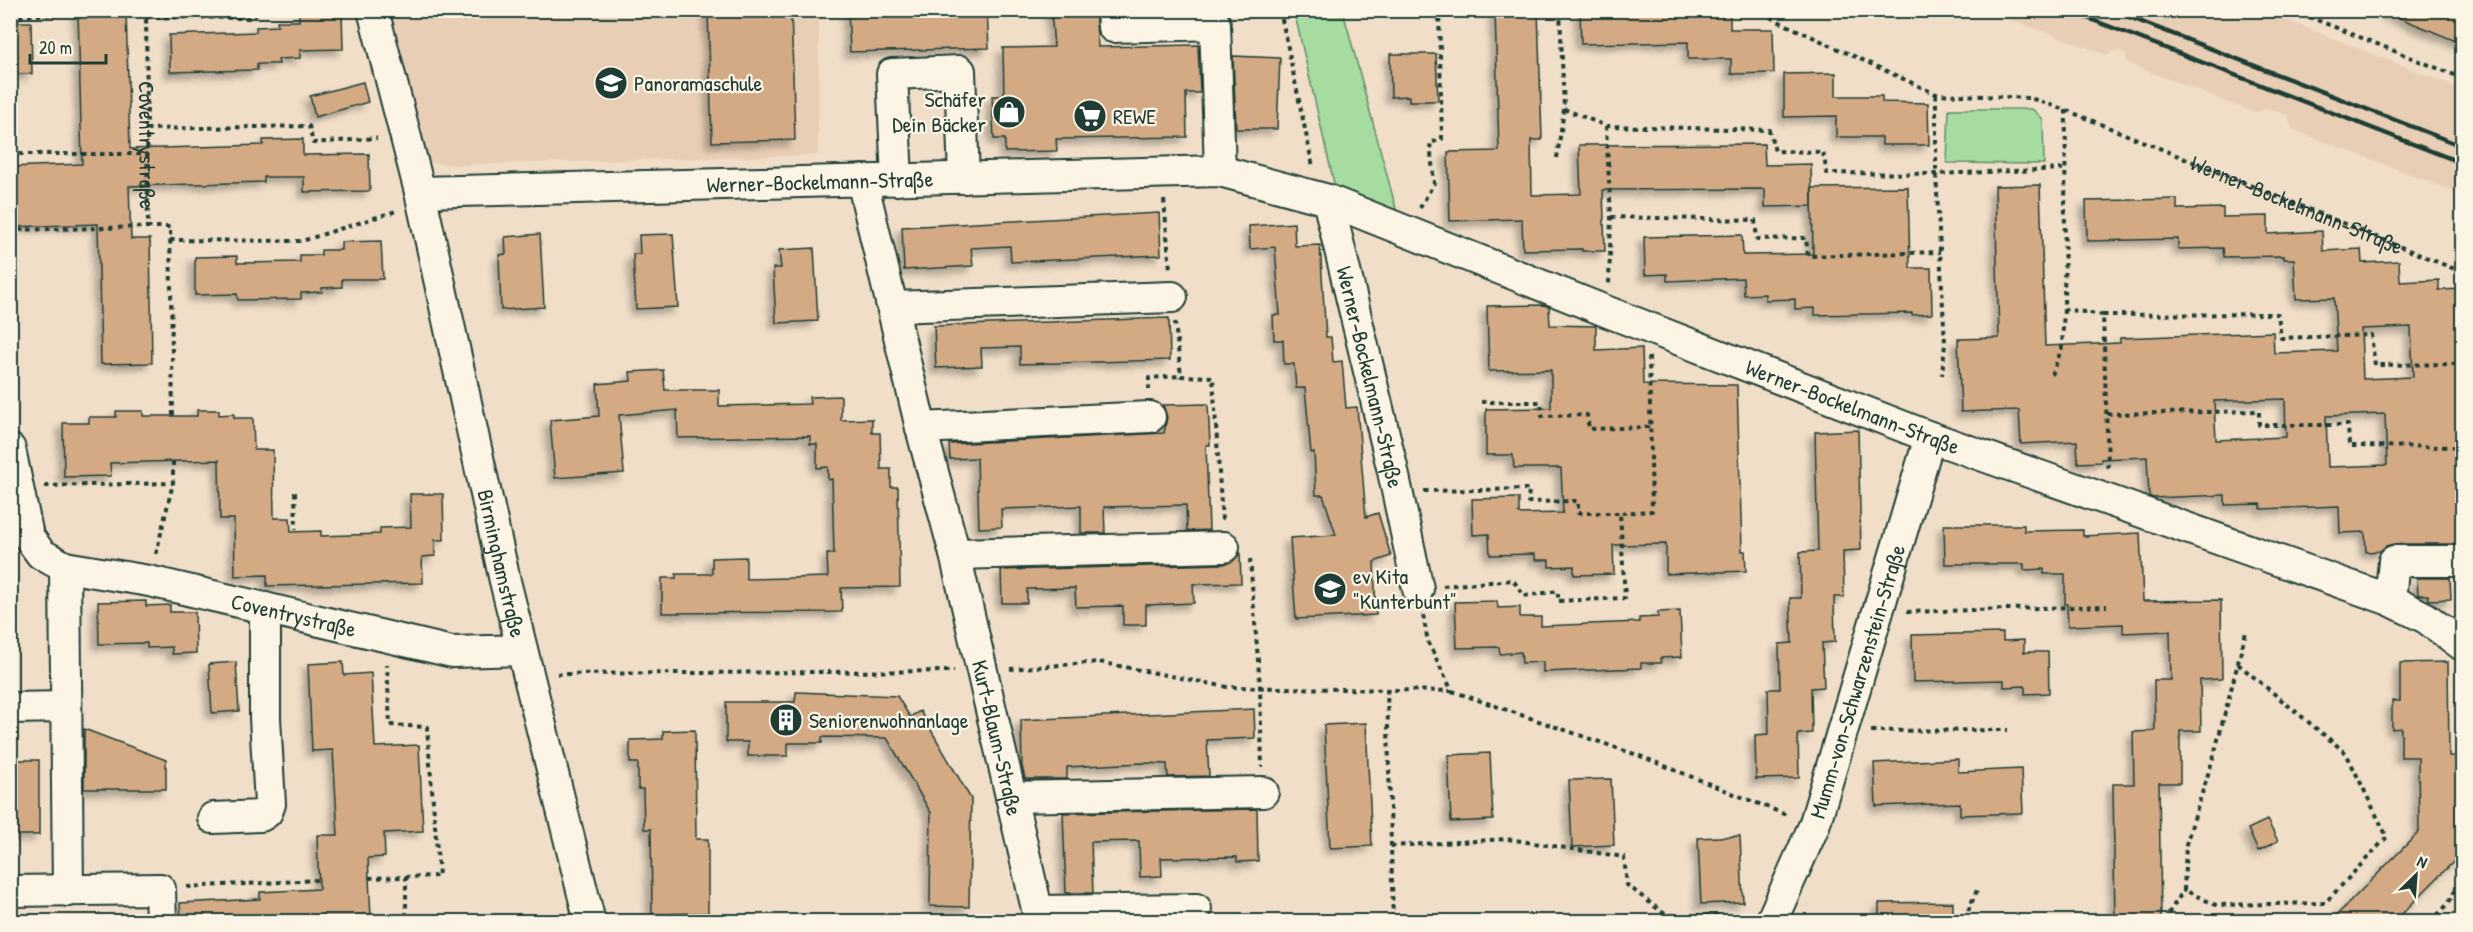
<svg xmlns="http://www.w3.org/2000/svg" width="2473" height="932" font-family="'Patrick Hand',sans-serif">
<defs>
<filter id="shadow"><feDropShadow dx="-5.5" dy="5.5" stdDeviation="3" flood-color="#0004"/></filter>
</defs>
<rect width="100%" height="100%" fill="#f0dec8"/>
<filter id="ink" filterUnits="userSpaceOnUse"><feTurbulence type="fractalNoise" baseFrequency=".0167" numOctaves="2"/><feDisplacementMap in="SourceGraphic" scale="12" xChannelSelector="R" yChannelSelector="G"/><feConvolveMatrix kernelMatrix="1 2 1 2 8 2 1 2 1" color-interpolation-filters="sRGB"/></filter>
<g filter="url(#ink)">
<!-- built -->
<g fill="#e8ceb4">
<polygon points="485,10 819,11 818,155 456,165 431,163 418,144 389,17 485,21"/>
<polygon points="1987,11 2263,11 2462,89 2462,186 2454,191 2292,129 2288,115 2273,110 2263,109 2255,113 2127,63 2126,55 2121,51 2113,51 2108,55"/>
</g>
<!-- green -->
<g fill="#a6dca0" stroke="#628c6a" stroke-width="1.5">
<polygon points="1294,11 1343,11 1398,216 1336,192"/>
<polygon points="1949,109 2032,109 2043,119 2044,164 1947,163"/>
</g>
<!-- building -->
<g fill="#d4aa85" stroke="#1f3d34" stroke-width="1.5" fill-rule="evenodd" filter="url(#shadow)">
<polygon points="78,10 126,10 130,149 263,145 263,140 303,139 303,155 369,154 370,191 304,192 304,177 264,177 264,182 129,186 131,239 150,239 152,363 101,364 98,224 10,227 10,167 82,164"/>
<polygon points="708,10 791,10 795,140 712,142"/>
<polygon points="848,10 987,10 989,48 850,52"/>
<polygon points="1051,10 1095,10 1098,47 1198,45 1200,93 1186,93 1187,137 1056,139 1057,151 1005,152 1005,139 994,139 992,96 1004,96 1003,48 1054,47"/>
<polygon points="1495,10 1538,10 1542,140 1531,140 1532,195 1581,194 1579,145 1764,144 1765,165 1811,164 1812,206 1765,207 1765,189 1603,190 1605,251 1582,251 1582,249 1523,250 1522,219 1450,221 1448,152 1499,151"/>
<polygon points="1580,10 1688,10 1688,15 1730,14 1730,29 1773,29 1774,73 1731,74 1731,59 1688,59 1688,42 1581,44"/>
<polygon points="2383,10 2463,10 2463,44 2383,11"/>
<polygon points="342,12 343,49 300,50 300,58 278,59 279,64 257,64 257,70 170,72 169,35 256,32 256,27 278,26 277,21 299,21 299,13"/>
<polygon points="11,22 31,22 32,74 12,74"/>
<polygon points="1390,54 1436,54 1438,101 1409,101 1409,96 1391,97"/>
<polygon points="1233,56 1280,58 1277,129 1236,129"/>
<polygon points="1836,73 1836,96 1882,96 1882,102 1928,103 1929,145 1882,145 1882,137 1836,137 1836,116 1784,117 1784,74"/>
<polygon points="363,82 368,102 315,117 310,96"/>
<path d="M 2040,185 L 2045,346 L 2120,343 L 2120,338 L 2273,332 L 2274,353 L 2337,351 L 2334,298 L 2296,299 L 2294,259 L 2284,259 L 2284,256 L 2224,257 L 2223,248 L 2178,249 L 2178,239 L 2087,241 L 2086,201 L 2177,199 L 2177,209 L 2223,208 L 2223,217 L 2268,216 L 2268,234 L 2322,231 L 2323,251 L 2361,249 L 2362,263 L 2399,261 L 2400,282 L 2439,280 L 2439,290 L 2463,289 L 2463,356 L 2457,356 L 2463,462 L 2463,544 L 2394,544 L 2386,546 L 2380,551 L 2366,552 L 2365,532 L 2340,533 L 2339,506 L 2261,509 L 2261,504 L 2225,505 L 2225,495 L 2153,498 L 2149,496 L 2147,457 L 2101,459 L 2101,462 L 2078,463 L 2077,441 L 2021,444 L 2019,410 L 1961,412 L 1958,339 L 1999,338 L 1995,186 ZM 2411,327 L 2413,377 L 2363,379 L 2361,329 ZM 2285,399 L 2286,437 L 2216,440 L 2214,401 ZM 2385,414 L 2387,465 L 2328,467 L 2326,416 Z"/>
<polygon points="1908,187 1910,268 1931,268 1932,314 1912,315 1912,313 1815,315 1815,308 1795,309 1795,299 1765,300 1765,294 1744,295 1743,278 1667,281 1667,274 1645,275 1644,237 1742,235 1743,255 1813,254 1812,188"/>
<polygon points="1159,213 1161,255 1011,262 1010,246 971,248 973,266 904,270 902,227"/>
<polygon points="1294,223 1295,246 1320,245 1326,337 1331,337 1333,362 1342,361 1346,408 1357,407 1366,517 1378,513 1391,556 1374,562 1376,615 1296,619 1290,538 1336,535 1323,495 1316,495 1314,452 1311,453 1305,388 1296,388 1294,364 1284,364 1283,340 1274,340 1273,315 1280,315 1275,247 1250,249 1249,226"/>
<polygon points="540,234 544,307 501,310 499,255 506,254 505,237"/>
<polygon points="673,234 678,307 636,309 633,254 640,254 639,235"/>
<polygon points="381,241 383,279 342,279 342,287 322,288 322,292 301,293 301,299 238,300 237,294 195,295 195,257 237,256 237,263 300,262 300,255 321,255 321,250 341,250 341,242"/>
<polygon points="814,248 818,321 776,323 773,268 781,268 779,250"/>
<polygon points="1544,305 1549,307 1550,325 1596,326 1596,350 1642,348 1643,384 1737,385 1742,551 1745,551 1746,571 1666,574 1666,544 1613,545 1614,574 1574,575 1574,566 1549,567 1549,560 1535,560 1535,554 1490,555 1489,534 1473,535 1472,499 1519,498 1519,514 1563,513 1561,468 1514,468 1513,455 1486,455 1486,409 1551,408 1551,370 1489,371 1487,306"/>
<polygon points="1169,318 1170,360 1020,364 1020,347 981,348 982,366 936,368 934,326"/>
<polygon points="663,370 665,390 719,390 719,406 810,404 809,397 841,396 841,420 872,419 872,433 880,433 881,469 891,469 891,487 898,487 900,587 841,588 842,612 662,613 662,578 676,578 676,574 712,574 712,558 746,557 746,579 828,577 827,554 834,554 832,479 828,480 828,467 817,468 817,444 810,444 810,436 678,438 677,410 619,415 624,473 555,478 550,420 599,416 597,384 631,381 630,372"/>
<polygon points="1208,404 1210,445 1206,445 1209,530 1187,531 1186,505 1104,507 1105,533 1081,533 1081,506 1001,509 1002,527 979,528 977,458 950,459 949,444 1164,433 1167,417 1163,405"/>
<polygon points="197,410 219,410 219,415 234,414 234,418 253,418 254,450 273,450 274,518 290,518 291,532 321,531 321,536 380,534 380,528 411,527 410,494 443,494 444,540 435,540 435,556 422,557 423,583 267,586 267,575 235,576 234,519 220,519 219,460 110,463 111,476 64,477 63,423 89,423 89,417 116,417 116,411 143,411 143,416 197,416"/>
<polygon points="1858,430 1861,550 1843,551 1844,597 1834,597 1835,642 1822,643 1824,687 1811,688 1812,733 1798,734 1799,778 1756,779 1755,735 1769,734 1768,689 1780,689 1779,644 1792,643 1790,598 1801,598 1800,552 1818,551 1815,432"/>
<polygon points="1944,525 2024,525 2024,531 2083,530 2083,536 2140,533 2143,601 2221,600 2222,679 2200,680 2201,731 2180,731 2180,783 2159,783 2161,921 2115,921 2113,784 2134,784 2133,732 2155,731 2154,680 2171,680 2170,631 2123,633 2123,624 2068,626 2067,604 2065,604 2065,574 2044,574 2044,569 2024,570 2024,564 1945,564"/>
<polygon points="1240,553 1241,583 1193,584 1194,603 1146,605 1146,625 1123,625 1123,606 1076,607 1075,588 1027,589 1027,603 1002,603 1001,570 1224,564 1233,561"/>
<polygon points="2417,578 2450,578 2451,599 2429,600 2428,595 2418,595"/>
<polygon points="146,601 146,606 170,605 170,612 195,612 196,653 172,654 172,647 147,648 147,643 99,644 98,602"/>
<polygon points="1497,601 1498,608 1520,607 1520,617 1541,617 1541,626 1639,622 1639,618 1658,617 1658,612 1680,611 1682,657 1660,658 1661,663 1641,663 1641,668 1543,672 1543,662 1522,663 1521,652 1500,654 1499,647 1457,648 1455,602"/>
<polygon points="2003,633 2003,641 2024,640 2024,652 2048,652 2049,693 2025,694 2025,686 2004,687 2004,680 1913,682 1912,635"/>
<polygon points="236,662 239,711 212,713 209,664"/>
<polygon points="343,662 344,675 371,673 375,747 419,745 423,831 384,833 385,857 368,858 371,917 340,918 340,921 181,921 180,903 260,899 260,892 319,889 317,835 338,835 333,750 312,751 308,664"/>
<polygon points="2448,662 2449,756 2462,756 2463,852 2395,921 2331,921 2419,832 2418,757 2401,757 2401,728 2392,729 2392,701 2400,701 2400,663"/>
<polygon points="796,692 897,696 910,717 920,711 971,799 969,907 930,906 931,813 887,738 822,737 822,743 788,743 788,756 748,756 748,742 726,742 726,702 795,702"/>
<polygon points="1254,709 1255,738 1207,740 1209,776 1168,777 1167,764 1142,763 1067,767 1067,779 1025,779 1022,766 1021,720"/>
<polygon points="1366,723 1372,846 1330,848 1324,725"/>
<polygon points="84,729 166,760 166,789 84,789"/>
<polygon points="695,730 696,839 708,839 708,913 652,914 651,829 644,829 643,789 638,789 638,763 630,763 630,740 663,739 663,731"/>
<polygon points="1490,753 1493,820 1451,822 1448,755"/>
<polygon points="1958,759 1958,772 2021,769 2023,813 1960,815 1960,803 1876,806 1874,763"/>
<rect x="10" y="760" width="29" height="75"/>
<polygon points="1611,779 1614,845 1572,847 1569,780"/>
<polygon points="1257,809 1258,861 1237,862 1237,857 1161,858 1162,876 1140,877 1139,841 1091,842 1093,893 1066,893 1063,813"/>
<polygon points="2267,820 2278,841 2258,851 2248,829"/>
<polygon points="1740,836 1743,902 1701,904 1698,838"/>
<polygon points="1953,902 1953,921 1879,921 1879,903"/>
</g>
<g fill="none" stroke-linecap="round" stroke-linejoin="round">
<defs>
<g id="minor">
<path id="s3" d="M 373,10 L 420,192 L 505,581 L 590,922"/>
<polyline points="1112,10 1113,27 1215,24 1220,171"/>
<path id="s4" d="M 862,180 L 921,428 L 955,554 L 1040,922"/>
<polyline points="897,180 892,74 960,71 964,178"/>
<path id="s5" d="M 420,192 L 1220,171 L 1328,200 L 1608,312 L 1930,437 L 2390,600 L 2426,618 L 2462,645"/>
<path id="s6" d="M 1328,200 L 1392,467 L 1418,589"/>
<polyline points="893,307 1172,297"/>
<polyline points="921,428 1150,417"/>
<path id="s7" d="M 10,449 L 28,536 L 41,554 L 65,567 L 149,581 L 452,652 L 522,650"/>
<polyline points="955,554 1224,547"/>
<polyline points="65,567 68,891"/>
<polyline points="2390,600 2394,561 2462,561"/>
<polyline points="10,708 66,707"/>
<polyline points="1011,797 1263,792"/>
<polyline points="213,818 261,816 267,812 270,804 265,718 265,608"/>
<polyline points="10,891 160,889 161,922"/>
<polyline points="1038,911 1196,909"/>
<path id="s8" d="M 1771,922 L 1814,826 L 1930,437"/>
</g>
</defs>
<!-- minor casing -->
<use href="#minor" stroke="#1f3d34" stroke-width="34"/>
<!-- path -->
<g stroke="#1f3d34" stroke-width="4" stroke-dasharray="4.5 4.5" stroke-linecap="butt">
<path id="s1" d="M 146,10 L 148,227 L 170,227 L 173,416"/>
<polyline points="1280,10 1313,167"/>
<path id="s2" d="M 1754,10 L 1936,94 L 2030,98 L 2066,110 L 2462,272"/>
<polyline points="2292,10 2462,78"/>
<polyline points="10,17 120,10"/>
<polyline points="146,17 249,18 266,10"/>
<polyline points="1936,94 1936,174 1945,344 1942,375"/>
<polyline points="1564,109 1606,126 1769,130 1775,151 1823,152 1827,173 1936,174 2064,169"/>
<polyline points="2066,110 2064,309 2103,315 2108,464 2106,471"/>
<polyline points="1606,126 1611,217 1609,284"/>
<polyline points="146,129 309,126 313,143 377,138"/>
<polyline points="10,154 147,154"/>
<polyline points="1557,158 1564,109 1560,10"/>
<polyline points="1164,200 1170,270"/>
<polyline points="1420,208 1434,183 1430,143 1442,139 1439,10"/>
<polyline points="1611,217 1755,220 1757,239 1806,238 1808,256 1940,252"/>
<polyline points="10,230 148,227"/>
<polyline points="170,240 302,241 396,211"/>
<polyline points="2103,315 2278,314 2281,338 2371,335 2375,365 2462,364"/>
<polyline points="1175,322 1181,376 1213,377 1222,520"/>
<polyline points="2052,375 2062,347 2064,309"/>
<polyline points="1149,390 1149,378 1181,376"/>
<polyline points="1481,402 1541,402 1542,416 1587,415 1589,429 1650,427"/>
<polyline points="2107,414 2259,411 2259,425 2348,425 2349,446 2462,447"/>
<polyline points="45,486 173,483"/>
<polyline points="1424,491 1529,489 1528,502 1578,501 1578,513 1620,513"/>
<polyline points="295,492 296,529"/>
<polyline points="156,554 173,483 173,461"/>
<polyline points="1250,559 1260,686 1262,767"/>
<polyline points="1443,586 1513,580 1524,596 1558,591 1558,601 1625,598 1620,513 1652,511 1649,356"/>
<polyline points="1907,612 2107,606"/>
<polyline points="2238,664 2346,753 2387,837 2325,903 2216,905 2184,890 2186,844 2214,755 2246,632"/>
<polyline points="1010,669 1099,662 1227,687 1452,691 1428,642 1423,615"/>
<polyline points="557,674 954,671"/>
<polyline points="1387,689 1393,922"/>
<polyline points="1452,691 1640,756 1789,816"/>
<polyline points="1871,731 2008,730"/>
<polyline points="1391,846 1508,839 1624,857 1627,885 1666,915 1746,916"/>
<polyline points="406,876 406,922"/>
<polyline points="369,878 439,876 427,727 390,725 387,664"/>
<polyline points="187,887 319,880"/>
<polyline points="1968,911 1977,890"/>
<polyline points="2166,922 2166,917 2184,890"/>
<polyline points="2431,922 2448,904 2462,878"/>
</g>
<!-- minor -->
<use href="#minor" stroke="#fcf5e5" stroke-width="30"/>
<!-- rail -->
<g stroke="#1f3d34" stroke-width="4.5">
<polyline points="2067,10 2462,163"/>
<polyline points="2111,10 2462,146"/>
</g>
</g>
</g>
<!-- icons -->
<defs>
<symbol id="school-disc" viewBox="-11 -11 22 22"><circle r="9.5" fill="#1f3d34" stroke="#fcf5e5"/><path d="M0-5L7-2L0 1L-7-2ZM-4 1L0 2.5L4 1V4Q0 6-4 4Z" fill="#fff"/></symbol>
<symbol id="shop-disc" viewBox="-11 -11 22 22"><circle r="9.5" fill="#1f3d34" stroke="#fcf5e5"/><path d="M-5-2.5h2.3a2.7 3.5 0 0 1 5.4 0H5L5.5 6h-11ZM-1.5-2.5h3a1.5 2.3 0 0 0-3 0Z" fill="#fff"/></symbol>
<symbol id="supermarket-disc" viewBox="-11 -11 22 22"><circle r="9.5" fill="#1f3d34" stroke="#fcf5e5"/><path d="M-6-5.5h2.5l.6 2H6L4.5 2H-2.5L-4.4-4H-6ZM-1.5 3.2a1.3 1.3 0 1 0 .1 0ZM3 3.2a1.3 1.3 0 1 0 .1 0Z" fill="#fff"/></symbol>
<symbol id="building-disc" viewBox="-11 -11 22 22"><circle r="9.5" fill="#1f3d34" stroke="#fcf5e5"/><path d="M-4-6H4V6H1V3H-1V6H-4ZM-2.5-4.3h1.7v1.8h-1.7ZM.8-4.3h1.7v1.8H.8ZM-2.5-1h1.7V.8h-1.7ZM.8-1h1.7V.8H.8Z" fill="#fff"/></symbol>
</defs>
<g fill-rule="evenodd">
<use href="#school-disc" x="592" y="64" width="38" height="38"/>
<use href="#shop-disc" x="990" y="93" width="38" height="38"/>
<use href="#supermarket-disc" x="1071" y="97" width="38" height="38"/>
<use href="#school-disc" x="1311" y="570" width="38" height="38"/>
<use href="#building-disc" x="767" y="701" width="38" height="38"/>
</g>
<g text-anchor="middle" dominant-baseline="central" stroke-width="4.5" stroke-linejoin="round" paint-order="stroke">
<!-- poi labels -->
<g font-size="22" fill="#1f3d34" stroke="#fcf5e5" text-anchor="start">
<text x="634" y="83">Panoramaschule</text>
<text x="986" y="99" text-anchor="end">Schäfer<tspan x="986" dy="25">Dein Bäcker</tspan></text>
<text x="1113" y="116">REWE</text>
<text x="1353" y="576">ev Kita<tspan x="1353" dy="25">"Kunterbunt"</tspan></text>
<text x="809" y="720">Seniorenwohnanlage</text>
</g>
<!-- street labels -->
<g font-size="22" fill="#1f3d34" stroke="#fcf5e5">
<text stroke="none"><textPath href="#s1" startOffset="135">Coventrystraße</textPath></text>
<text stroke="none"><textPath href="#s5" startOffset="400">Werner-Bockelmann-Straße</textPath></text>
<text stroke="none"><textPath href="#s2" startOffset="582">Werner-Bockelmann-Straße</textPath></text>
<text stroke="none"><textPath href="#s6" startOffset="182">Werner-Bockelmann-Straße</textPath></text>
<text stroke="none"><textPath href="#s5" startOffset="1476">Werner-Bockelmann-Straße</textPath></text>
<text stroke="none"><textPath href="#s3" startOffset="568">Birminghamstraße</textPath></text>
<text stroke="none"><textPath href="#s7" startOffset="372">Coventrystraße</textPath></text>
<text stroke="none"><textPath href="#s8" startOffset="256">Mumm-von-Schwarzenstein-Straße</textPath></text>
<text stroke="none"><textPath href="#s4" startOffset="574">Kurt-Blaum-Straße</textPath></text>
</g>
</g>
<!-- margin -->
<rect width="2473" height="932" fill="none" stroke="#fcf5e5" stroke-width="36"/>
<rect x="18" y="18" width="2437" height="896" fill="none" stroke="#1f3d34" stroke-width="2" filter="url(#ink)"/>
<!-- north arrow -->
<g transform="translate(2416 875) rotate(25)" stroke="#fcf5e5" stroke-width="4.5" paint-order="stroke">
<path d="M0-4.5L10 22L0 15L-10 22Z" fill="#1f3d34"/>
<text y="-9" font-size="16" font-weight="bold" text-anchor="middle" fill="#1f3d34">N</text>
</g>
<!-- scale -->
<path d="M30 54v9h76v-9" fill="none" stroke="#1f3d34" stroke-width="3"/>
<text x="39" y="54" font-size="18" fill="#1f3d34" stroke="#fcf5e5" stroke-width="4.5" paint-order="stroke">20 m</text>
</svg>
